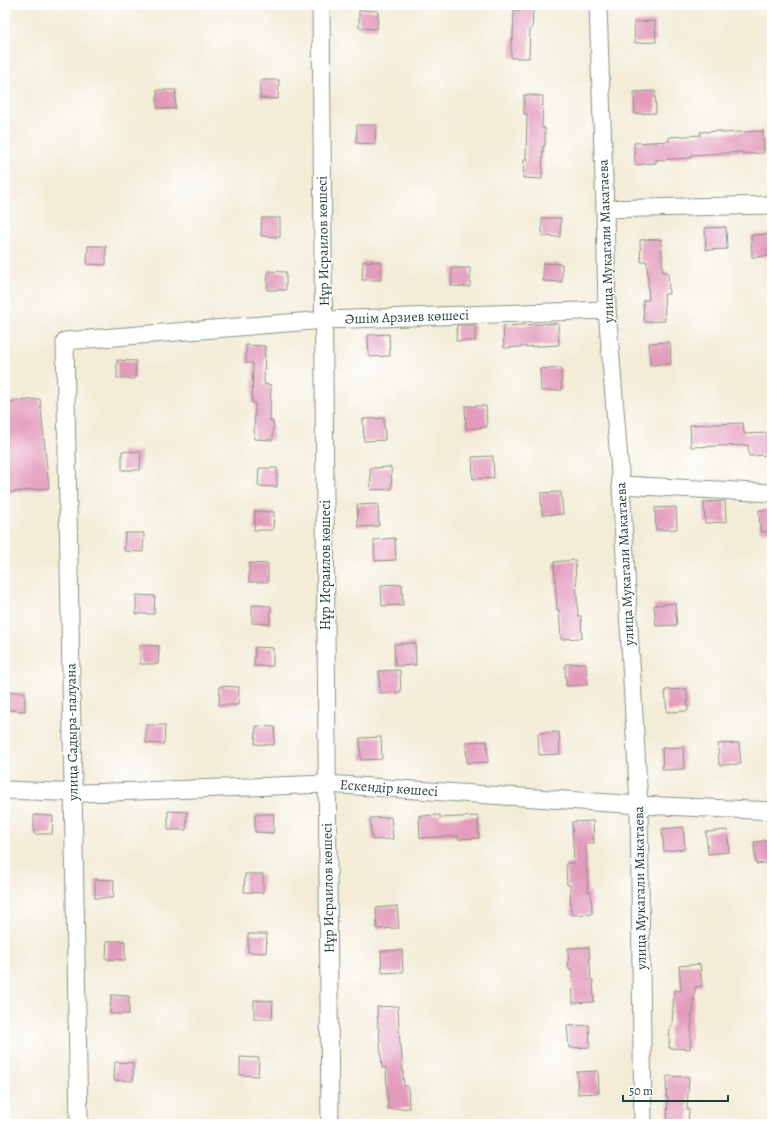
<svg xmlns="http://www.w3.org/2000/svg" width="777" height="1129" font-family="Alegreya,serif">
<rect width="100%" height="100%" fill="#fff"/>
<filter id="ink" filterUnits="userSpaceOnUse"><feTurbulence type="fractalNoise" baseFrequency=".025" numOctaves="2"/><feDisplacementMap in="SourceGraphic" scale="8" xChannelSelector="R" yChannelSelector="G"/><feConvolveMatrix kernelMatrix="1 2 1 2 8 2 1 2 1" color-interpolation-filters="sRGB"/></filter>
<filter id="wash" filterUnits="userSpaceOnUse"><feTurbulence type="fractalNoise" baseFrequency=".012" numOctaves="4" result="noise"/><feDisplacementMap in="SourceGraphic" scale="16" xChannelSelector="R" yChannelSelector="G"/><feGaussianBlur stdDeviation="0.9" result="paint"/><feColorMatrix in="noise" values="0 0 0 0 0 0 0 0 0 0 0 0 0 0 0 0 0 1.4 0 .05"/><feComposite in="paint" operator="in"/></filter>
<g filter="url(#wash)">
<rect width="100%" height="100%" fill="#f3ecd7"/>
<g id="blocks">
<!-- building -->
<g fill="#e39bbb">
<polygon points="359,10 378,11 377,29 359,28"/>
<polygon points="514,10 533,10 532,29 530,29 529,58 511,58 511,39 513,39"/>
<polygon points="655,21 656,42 635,43 634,22"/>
<polygon points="260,80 279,80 278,99 260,98"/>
<polygon points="157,90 176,90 175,109 157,108"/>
<polygon points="655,91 656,113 635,114 634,92"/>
<polygon points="524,95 543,96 542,128 545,128 545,146 543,146 542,179 523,178 524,160 526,160 527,114 524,114"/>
<polygon points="357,125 376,125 375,144 356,143"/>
<polygon points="721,131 722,133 763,131 764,153 743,154 743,152 691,155 691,158 656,160 656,163 635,165 634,143 669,141 669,137 701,135 700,132"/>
<polygon points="262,218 280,218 280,237 261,236"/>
<polygon points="542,218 561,218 560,237 542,236"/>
<polygon points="726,227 727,249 706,250 705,228"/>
<polygon points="772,234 772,256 752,257 751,235"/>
<polygon points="661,239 663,272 668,272 669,294 664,294 665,321 644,322 643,300 649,300 647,261 641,262 640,240"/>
<polygon points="88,246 106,246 106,265 87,264"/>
<polygon points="363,261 381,262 381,280 362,280"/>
<polygon points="543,263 562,264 562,282 543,281"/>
<polygon points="452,268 470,268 470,287 451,286"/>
<polygon points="268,271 286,272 286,290 267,290"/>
<polygon points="558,323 559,345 504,348 503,326"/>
<polygon points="457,325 475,325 475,341 456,341"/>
<polygon points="389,334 390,356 369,357 368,335"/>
<polygon points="670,342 671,364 650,365 649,343"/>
<polygon points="246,345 265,346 264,384 271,385 270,421 273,421 273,440 254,439 255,403 252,403 253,363 246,363"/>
<polygon points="117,360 136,361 135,379 117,378"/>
<polygon points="561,368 562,390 541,391 540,369"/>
<polygon points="40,399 49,488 5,493 5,402"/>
<polygon points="465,406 486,406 487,427 466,429"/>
<polygon points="384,418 385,440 364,441 363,419"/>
<polygon points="743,423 744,434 769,433 770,455 749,456 748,445 691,447 690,425"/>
<polygon points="122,451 141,452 140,470 122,470"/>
<polygon points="493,456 494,478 473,479 472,457"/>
<polygon points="391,467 392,489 371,490 370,468"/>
<polygon points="259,468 277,468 277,487 258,486"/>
<polygon points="561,492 563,514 542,515 541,493"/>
<polygon points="725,501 726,522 705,523 704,502"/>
<polygon points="378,504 379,526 358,527 357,505"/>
<polygon points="676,507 677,529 656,530 655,508"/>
<polygon points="759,510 772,510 772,531 760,532"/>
<polygon points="255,511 274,512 273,530 254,530"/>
<polygon points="125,533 144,533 143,552 124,551"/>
<polygon points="395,538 396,560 375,561 374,540"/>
<polygon points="575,560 578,616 581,616 582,638 561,639 559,610 557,610 554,562"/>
<polygon points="249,563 268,564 268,582 249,582"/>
<polygon points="402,584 403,605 382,606 381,585"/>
<polygon points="136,595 155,596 154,614 136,614"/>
<polygon points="675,603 677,625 656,626 654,605"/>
<polygon points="252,605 271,606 270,624 252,623"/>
<polygon points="415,643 416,665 395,666 394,644"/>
<polygon points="140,645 159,646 158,664 140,664"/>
<polygon points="255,647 273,648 273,666 254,666"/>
<polygon points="586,663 587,685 566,686 565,664"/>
<polygon points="400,670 401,692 380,693 379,671"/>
<polygon points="220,686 239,687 238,705 219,705"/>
<polygon points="687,689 688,711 667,712 665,690"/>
<polygon points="7,692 25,692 25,711 6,710"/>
<polygon points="146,725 165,725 164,744 146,743"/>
<polygon points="256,726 275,727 274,745 255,744"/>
<polygon points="559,732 560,754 539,755 538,733"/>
<polygon points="381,737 382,759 361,760 360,738"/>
<polygon points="487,741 488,762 467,763 466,742"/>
<polygon points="739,743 741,764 719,765 718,744"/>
<polygon points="683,747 684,769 663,770 662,748"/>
<polygon points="168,811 187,812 186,830 168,830"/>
<polygon points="255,814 274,814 273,833 255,832"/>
<polygon points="34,815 53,816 52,834 34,834"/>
<polygon points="440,815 440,818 478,816 479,838 458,839 458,836 420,838 419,816"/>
<polygon points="391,817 393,839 372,840 370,818"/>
<polygon points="593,821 594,843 586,843 588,892 591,892 592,914 571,915 570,885 567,885 566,863 574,863 572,822"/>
<polygon points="683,827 685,849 664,851 662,829"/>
<polygon points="727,830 729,852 708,854 706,832"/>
<polygon points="772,840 772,862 756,864 754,842"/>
<polygon points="245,874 263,874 263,893 244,892"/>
<polygon points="95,879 114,880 113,898 95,898"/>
<polygon points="397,906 399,928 377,929 376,908"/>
<polygon points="248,934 267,934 266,953 248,952"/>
<polygon points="107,941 125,941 125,960 106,959"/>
<polygon points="589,947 591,980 593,980 594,1002 573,1003 572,969 569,970 568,948"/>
<polygon points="402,950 403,972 382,973 381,951"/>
<polygon points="700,964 702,986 695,987 693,1013 692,1013 690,1049 669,1048 670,1026 672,1026 674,990 681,991 679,966"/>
<polygon points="111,995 129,996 129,1014 110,1014"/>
<polygon points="254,1000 273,1001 272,1019 254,1019"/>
<polygon points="398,1006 400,1045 401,1045 404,1086 408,1086 409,1108 388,1109 386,1068 382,1068 379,1029 378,1029 377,1007"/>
<polygon points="589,1025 590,1047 569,1048 567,1026"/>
<polygon points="240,1057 259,1058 258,1076 240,1075"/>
<polygon points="115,1062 133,1063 133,1081 114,1080"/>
<polygon points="598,1071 599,1093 578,1094 577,1072"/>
<polygon points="667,1076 689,1077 687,1109 689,1109 688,1124 667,1124 668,1097 666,1097"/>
</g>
</g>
</g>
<g filter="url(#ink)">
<use href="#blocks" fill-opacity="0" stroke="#899486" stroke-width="1"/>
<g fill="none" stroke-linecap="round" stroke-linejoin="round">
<defs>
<g id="minor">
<polyline points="321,5 330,1124"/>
<polyline points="598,5 605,209 607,310 621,485 639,805 643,1124"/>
<polyline points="605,209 772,205"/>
<polyline points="621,485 772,493"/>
<polyline points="5,790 84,793 327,784 639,805 772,811"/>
<polyline points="79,1124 65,341 324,320 607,310"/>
</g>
</defs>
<!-- minor casing -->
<use href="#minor" stroke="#899486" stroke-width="19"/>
<!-- minor -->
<use href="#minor" stroke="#fff" stroke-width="17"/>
</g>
</g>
<g text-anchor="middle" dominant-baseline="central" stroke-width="3" stroke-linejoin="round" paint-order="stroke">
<!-- street labels -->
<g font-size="14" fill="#1f3d34" stroke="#fff">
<text transform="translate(323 241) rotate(-91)">Нұр Исраилов көшесі</text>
<text transform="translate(606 241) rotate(-92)">улица Мукагали Макатаева</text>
<text transform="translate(407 317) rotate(-2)">Әшім Арзиев көшесі</text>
<text transform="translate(625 564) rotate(-93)">улица Мукагали Макатаева</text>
<text transform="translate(325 565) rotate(-90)">Нұр Исраилов көшесі</text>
<text transform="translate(72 732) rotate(-91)">улица Садыра-палуана</text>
<text transform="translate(389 788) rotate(4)">Ескендір көшесі</text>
<text transform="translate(328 888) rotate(-91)">Нұр Исраилов көшесі</text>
<text transform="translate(640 888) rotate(-91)">улица Мукагали Макатаева</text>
</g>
</g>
<!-- margin -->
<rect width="777" height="1129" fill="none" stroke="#fff" stroke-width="20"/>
<!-- scale -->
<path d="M623 1095v6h105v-6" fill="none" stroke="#1f3d34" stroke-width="2"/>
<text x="629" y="1095" font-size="12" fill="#1f3d34" stroke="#ffffff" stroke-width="3" paint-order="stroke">50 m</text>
</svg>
